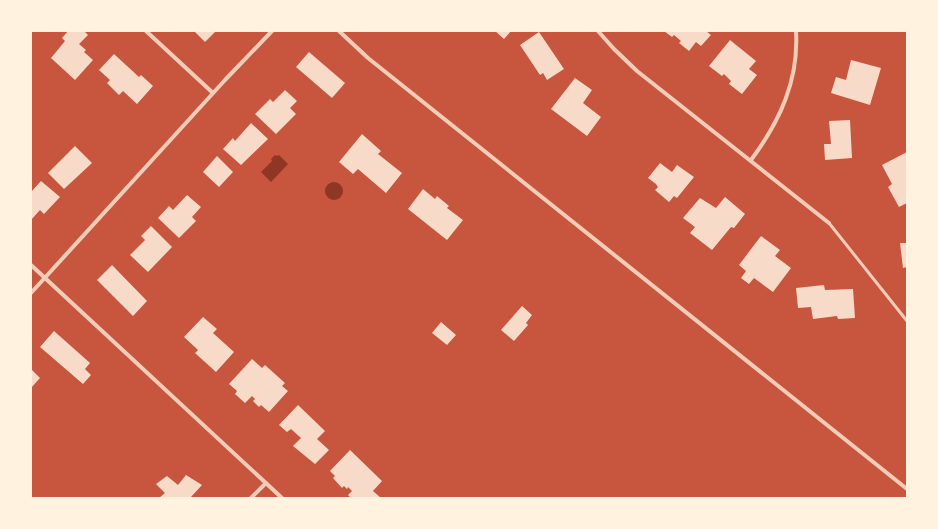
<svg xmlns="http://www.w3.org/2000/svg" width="938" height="529" font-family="'Varela Round',sans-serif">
<rect width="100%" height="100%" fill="#c8553d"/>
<!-- water -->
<g fill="#8f3625">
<polygon points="275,155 277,156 279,155 288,164 271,182 261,172 272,161 271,159"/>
<circle cx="334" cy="191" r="9"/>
</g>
<!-- building -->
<g fill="#f7dbc8">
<polygon points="68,31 84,31 88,35 79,44 86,50 84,52 93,60 75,80 51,58 65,41 62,38"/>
<polygon points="194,31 216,31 205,42"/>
<polygon points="495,31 511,31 504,39"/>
<polygon points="664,31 706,31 711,35 701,46 696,42 689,51 679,43 681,41 674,35 672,37"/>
<polygon points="539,32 564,69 547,80 543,73 540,75 520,45"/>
<polygon points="730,40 756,61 749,69 757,75 742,94 729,84 731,81 724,74 722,76 709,66"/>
<polygon points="309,52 345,83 332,98 296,67"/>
<polygon points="114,54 139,77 141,75 153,86 137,104 123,91 119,95 107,83 110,80 99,70"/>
<polygon points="851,60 881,68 870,105 831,93 836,77 846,80"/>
<polygon points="575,78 592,90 583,103 601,117 587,136 551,109"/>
<polygon points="285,90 297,101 290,108 296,114 276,134 255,114 270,99 273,102"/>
<polygon points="850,120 852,158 825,160 824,144 831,144 829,121"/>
<polygon points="251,123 268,139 241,165 223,149 233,138 235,141"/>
<polygon points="362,134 381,151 378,154 402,173 386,193 358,169 353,174 339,162"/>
<polygon points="75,146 92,163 64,189 48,173"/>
<polygon points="907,152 907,203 899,207 888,187 892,184 882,165"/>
<polygon points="217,156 233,172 219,187 203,172"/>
<polygon points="660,163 672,172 677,165 694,177 677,198 674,196 669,202 655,190 658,187 656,184 648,178"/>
<polygon points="41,181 60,197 44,214 40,210 31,220 31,192"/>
<polygon points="423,189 435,199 437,196 449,206 447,208 463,220 447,240 408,209"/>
<polygon points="187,195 201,207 192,217 196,221 179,238 158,218 169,206 173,210"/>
<polygon points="725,197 745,214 734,228 731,227 712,250 690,233 695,227 683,218 700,198 716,208"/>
<polygon points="151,226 172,247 148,272 130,255 145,240 141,236"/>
<polygon points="761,236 780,250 775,256 791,268 773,292 754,278 749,284 741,278 746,271 739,265"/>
<polygon points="900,243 907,243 907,267 903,268"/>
<polygon points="112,265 147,301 133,316 97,280"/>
<polygon points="824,285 825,290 853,289 855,318 838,319 837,316 813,319 811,307 798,308 796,288"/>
<polygon points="522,306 532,315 526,323 528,325 514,341 501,330"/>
<polygon points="203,317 217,329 213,333 234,352 216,372 195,353 198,350 184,337"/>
<polygon points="441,322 456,335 447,345 432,333"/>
<polygon points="54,331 90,363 85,369 91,375 83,384 40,347"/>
<polygon points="252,359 262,368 265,365 285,383 282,386 288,391 269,412 261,405 259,407 253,401 255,399 252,396 245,403 235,394 237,391 229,384"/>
<polygon points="31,369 40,378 31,388"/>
<polygon points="298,405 325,431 317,439 329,450 315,464 293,446 301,438 291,429 287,432 279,425"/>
<polygon points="350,450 382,481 373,491 381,498 351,498 348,495 352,491 348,487 347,489 344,486 342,488 333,478 335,476 330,471"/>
<polygon points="186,475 202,485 190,498 159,498 165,493 156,484 167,476 178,485"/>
</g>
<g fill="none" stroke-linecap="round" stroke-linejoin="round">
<!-- service -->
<polyline stroke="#f1ccb7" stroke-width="3" points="829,223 907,321"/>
<!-- minor -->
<g stroke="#f1ccb7" stroke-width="4">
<polyline points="146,31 213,93"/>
<polyline points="339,31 368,58 907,489"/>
<polyline points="598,31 614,49 637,71 829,223"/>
<path d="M 751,160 C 780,121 799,80 796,31"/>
<polyline points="31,265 282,498"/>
<polyline points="31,293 225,80 272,31"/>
<polyline points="251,498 266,483"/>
</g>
</g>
<!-- border -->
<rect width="938" height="529" fill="none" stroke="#fff3e0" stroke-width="64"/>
</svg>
